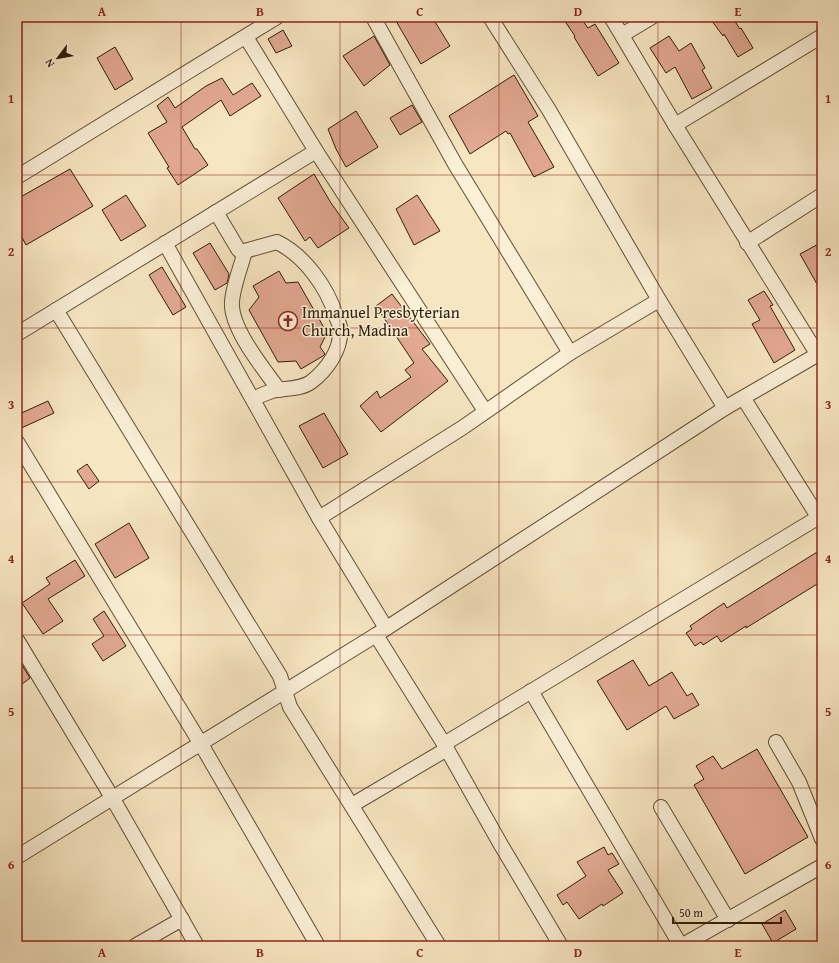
<svg xmlns="http://www.w3.org/2000/svg" width="839" height="963" font-family="'Gentium Book Plus',serif">
<rect width="100%" height="100%" fill="#f7e6c2"/>
<filter id="stains"><feTurbulence type="fractalNoise" baseFrequency=".005" numOctaves="4"/><feColorMatrix values="0 0 0 0 .2 0 0 0 0 .09 0 0 0 0 .02 0 0 0 .5 -.17"/></filter>
<radialGradient id="worn" r=".72"><stop offset=".6" stop-color="#630" stop-opacity="0"/><stop offset="1" stop-color="#630" stop-opacity=".3"/></radialGradient>
<!-- building -->
<g fill="#e2a892" stroke="#2e1d05">
<polygon points="403,17 432,17 450,46 421,64 396,21"/>
<polygon points="562,17 580,17 588,28 595,24 619,63 598,76 574,37 575,36"/>
<polygon points="709,17 732,17 740,29 741,28 753,48 738,57 724,34 723,36"/>
<polygon points="283,30 292,46 276,53 268,39"/>
<polygon points="374,36 390,65 364,86 343,56"/>
<polygon points="669,36 679,51 691,43 705,68 702,70 712,88 692,99 675,67 666,73 650,48"/>
<polygon points="115,47 133,79 115,90 97,58"/>
<polygon points="514,75 538,116 528,122 554,167 534,177 510,133 508,134 506,131 470,154 449,116"/>
<polygon points="222,78 233,95 252,83 261,96 230,116 221,100 182,127 195,149 197,149 208,165 178,185 167,168 169,167 148,133 167,122 157,106 168,97 175,108 206,86"/>
<polygon points="412,105 422,122 400,135 390,118"/>
<polygon points="356,111 378,147 346,167 336,149 328,129"/>
<polygon points="70,169 93,206 26,245 17,228 17,199"/>
<polygon points="314,174 331,203 349,228 318,248 310,237 305,241 278,198"/>
<polygon points="126,195 146,226 121,241 102,210"/>
<polygon points="417,195 440,231 414,245 396,209"/>
<polygon points="822,242 822,293 800,254"/>
<polygon points="210,243 229,274 227,283 215,290 193,253"/>
<polygon points="162,267 186,307 173,315 149,275"/>
<polygon points="279,271 286,283 298,282 327,333 320,347 325,354 323,356 301,369 296,361 278,362 249,310 259,297 253,286"/>
<polygon points="764,291 773,305 770,306 795,350 774,363 752,324 760,320 748,300"/>
<polygon points="392,294 430,344 422,349 448,381 381,432 360,406 377,391 380,398 411,377 405,370 414,363 376,306"/>
<polygon points="48,401 54,413 17,430 17,415"/>
<polygon points="324,413 348,454 323,468 299,426"/>
<polygon points="87,464 99,481 89,489 77,471"/>
<polygon points="129,523 149,558 115,578 95,544"/>
<polygon points="822,549 822,581 746,628 746,626 721,642 717,636 703,645 701,642 695,646 686,633 692,629 690,626 724,603 727,608"/>
<polygon points="75,560 85,576 48,599 63,621 43,634 22,603 50,584 46,578"/>
<polygon points="104,611 126,646 103,661 92,644 104,636 93,619"/>
<polygon points="17,657 30,678 17,688"/>
<polygon points="633,660 649,686 672,672 687,696 692,693 699,705 674,719 666,706 627,730 597,681"/>
<polygon points="757,749 808,837 745,874 694,785 704,779 696,766 713,756 722,769"/>
<polygon points="604,847 608,855 612,853 619,864 608,870 623,893 603,906 602,904 579,919 567,902 563,905 557,895 586,876 577,862"/>
<polygon points="785,910 796,929 773,943 762,924"/>
</g>
<g fill="none" stroke-linecap="round" stroke-linejoin="round">
<defs>
<g id="minor">
<polyline points="373,17 455,164 570,353"/>
<polyline points="490,17 549,110 659,300 725,408"/>
<polyline points="611,17 675,125 818,355"/>
<polyline points="622,35 652,17"/>
<polyline points="246,37 316,151 485,411"/>
<polyline points="675,125 822,36"/>
<polyline points="17,177 277,17"/>
<path d="M 216,212 L 238,249 L 241,252 L 277,242 C 305,256 327,287 336,316 C 337,320 340,324 340,328 C 342,349 327,370 311,382 C 300,390 284,388 272,391 C 266,393 259,396 253,399"/>
<polyline points="165,243 319,518 386,628"/>
<polyline points="747,243 822,195"/>
<path d="M 245,251 C 241,267 233,286 232,302 C 230,328 264,369 279,390"/>
<polyline points="56,310 280,676 290,707 439,946"/>
<polyline points="17,334 316,151"/>
<polyline points="744,399 822,523"/>
<polyline points="17,442 201,744 318,946"/>
<polyline points="319,518 462,428 570,353 659,300"/>
<polyline points="376,635 444,744 501,845 561,946"/>
<polyline points="17,640 113,799 197,946"/>
<polyline points="531,691 681,946"/>
<polyline points="776,742 799,782 822,839"/>
<polyline points="444,744 819,517"/>
<polyline points="352,805 447,749"/>
<polyline points="661,807 728,920"/>
<polyline points="17,857 376,635 725,408 822,352"/>
<polyline points="135,946 182,919"/>
<polyline points="681,946 822,866"/>
</g>
</defs>
<!-- minor casing -->
<use href="#minor" stroke="#604f34" stroke-width="16"/>
<!-- minor -->
<use href="#minor" stroke="#faefd7" stroke-width="14"/>
</g>
<!-- grid -->
<path fill="none" stroke="#8f2418" stroke-width="1" stroke-opacity="0.55" d="M 181,17 L 181,946M 340,17 L 340,946M 499,17 L 499,946M 658,17 L 658,946M 17,175 L 822,175M 17,328 L 822,328M 17,482 L 822,482M 17,635 L 822,635M 17,788 L 822,788"/>
<!-- icons -->
<defs>
<symbol id="church-ring" viewBox="-11 -11 22 22"><circle r="9.5" fill="#faefd7" stroke="#8f2418" stroke-width="1.5"/><path d="M-1.2-6h2.4v3.5h3.3v2.4h-3.3V6h-2.4V-.1h-3.3v-2.4h3.3Z" fill="#8f2418"/></symbol>
</defs>
<g fill-rule="evenodd">
<use href="#church-ring" x="277" y="310" width="22" height="22"/>
</g>
<g text-anchor="middle" dominant-baseline="central" stroke-width="3" stroke-linejoin="round" paint-order="stroke">
<!-- poi labels -->
<g font-size="16" fill="#2e1d05" stroke="#faefd7" text-anchor="start">
<text x="302" y="312">Immanuel Presbyterian<tspan x="302" dy="18">Church, Madina</tspan></text>
</g>
</g>
<!-- margin -->
<rect width="839" height="963" fill="none" stroke="#f7e6c2" stroke-width="44"/>
<!-- north arrow -->
<g transform="translate(58 58) rotate(238)" stroke="#faefd7" stroke-width="3" paint-order="stroke">
<path d="M0-3L7 15L0 10L-7 15Z" fill="#2e1d05"/>
<text y="-6" font-size="11" font-weight="bold" text-anchor="middle" fill="#2e1d05">N</text>
</g>
<!-- scale -->
<path d="M673 917v6h108v-6" fill="none" stroke="#2e1d05" stroke-width="2"/>
<text x="679" y="917" font-size="12" fill="#2e1d05" stroke="#faefd7" stroke-width="3" paint-order="stroke">50 m</text>
<rect x="22" y="22" width="795" height="919" fill="none" stroke="#8f2418" stroke-width="1.5"/>
<g font-size="13" text-anchor="middle" font-weight="bold" fill="#8f2418">
<text x="102" y="16">A</text>
<text x="260" y="16">B</text>
<text x="420" y="16">C</text>
<text x="578" y="16">D</text>
<text x="738" y="16">E</text>
<text x="11" y="103">1</text>
<text x="828" y="103">1</text>
<text x="11" y="256">2</text>
<text x="828" y="256">2</text>
<text x="11" y="409">3</text>
<text x="828" y="409">3</text>
<text x="11" y="563">4</text>
<text x="828" y="563">4</text>
<text x="11" y="716">5</text>
<text x="828" y="716">5</text>
<text x="11" y="869">6</text>
<text x="828" y="869">6</text>
<text x="102" y="957">A</text>
<text x="260" y="957">B</text>
<text x="420" y="957">C</text>
<text x="578" y="957">D</text>
<text x="738" y="957">E</text>
</g>
<rect width="100%" height="100%" filter="url(#stains)"/>
<rect width="100%" height="100%" fill="url(#worn)"/>
</svg>
